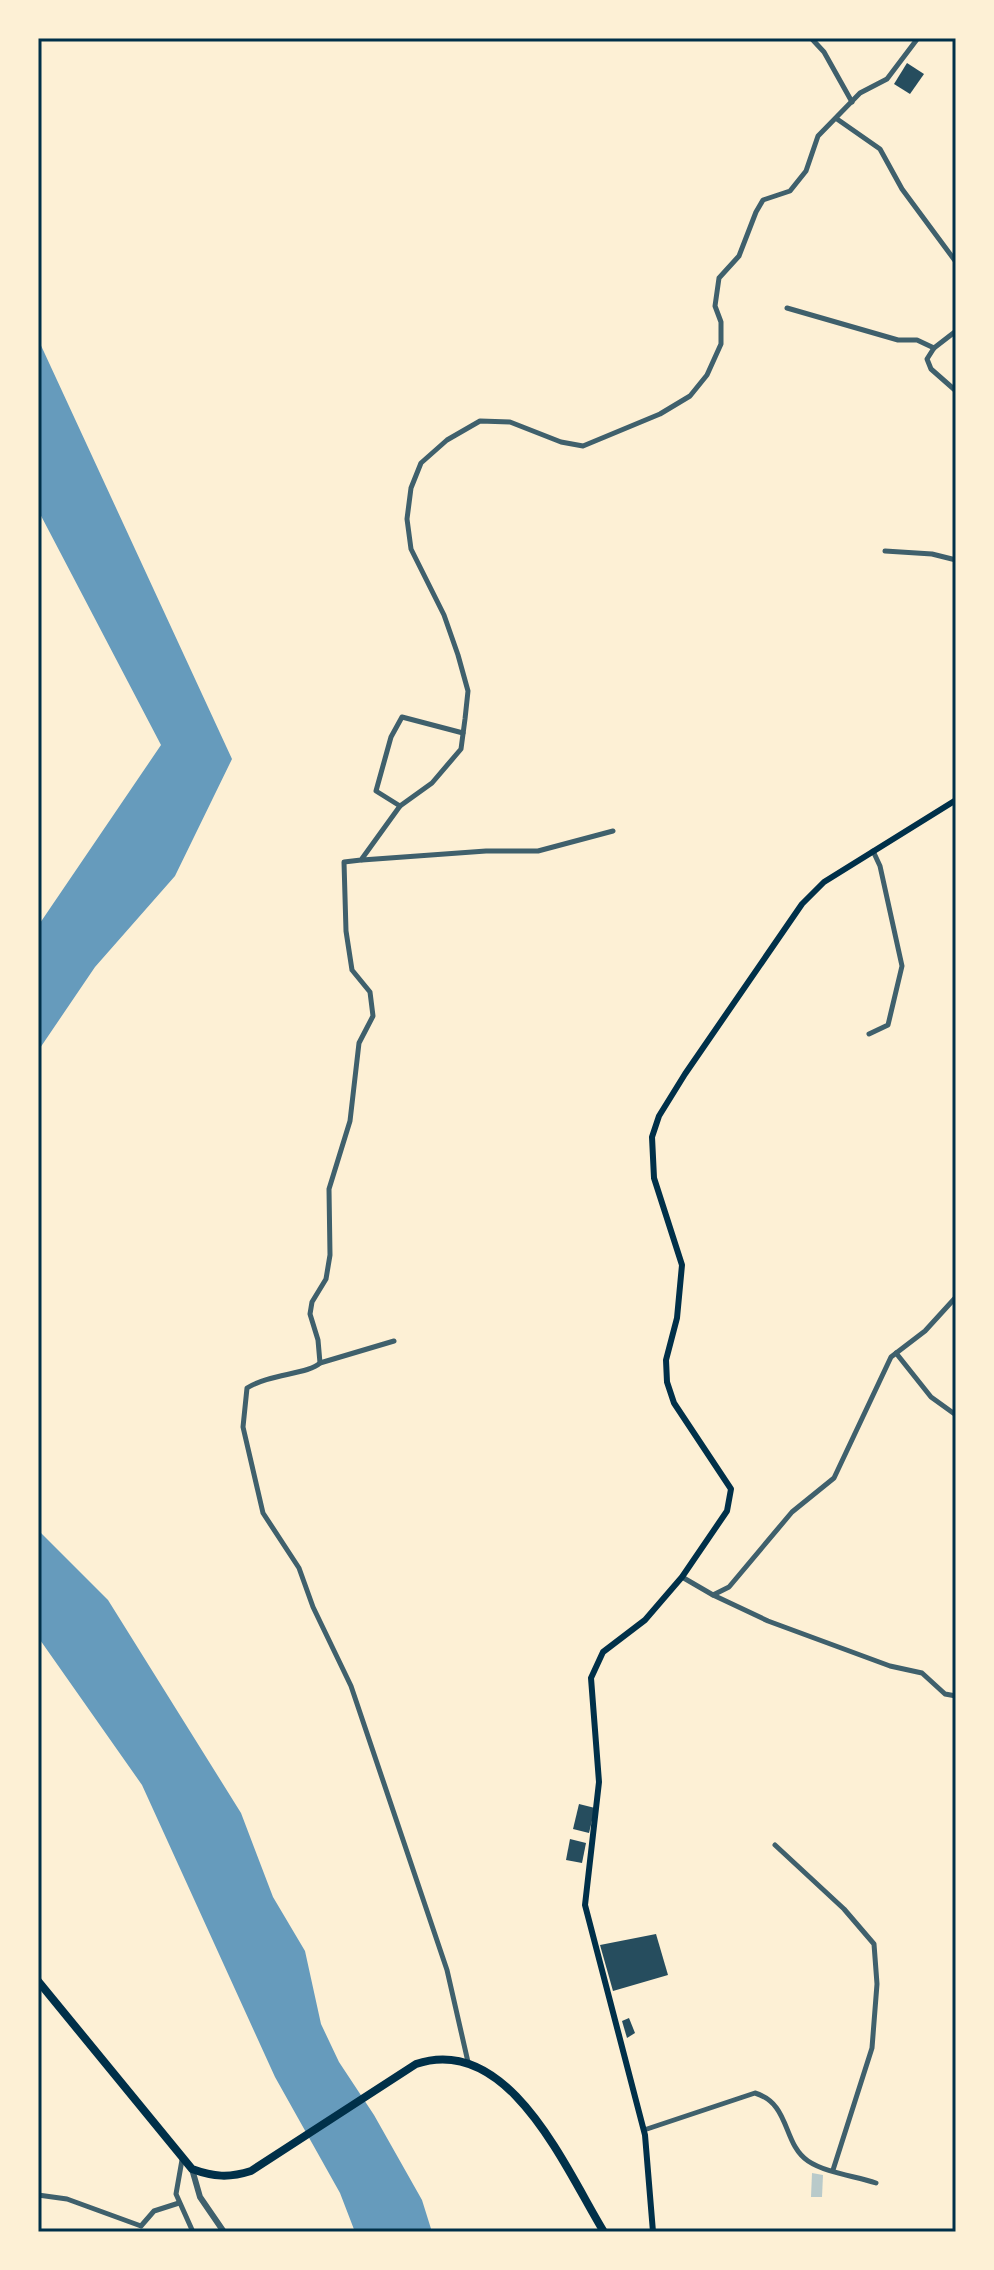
<svg xmlns="http://www.w3.org/2000/svg" width="994" height="2270" font-family="Ubuntu,sans-serif">
<rect width="100%" height="100%" fill="#fdf0d5"/>
<!-- green -->
<polygon fill="#b9caca" points="812,2173 823,2175 822,2197 811,2197"/>
<!-- water -->
<g fill="#669bbc">
<polygon points="38,339 232,759 175,876 95,967 38,1051 38,926 161,745 38,510"/>
<polygon points="38,1530 108,1600 241,1813 273,1897 305,1951 321,2024 339,2062 374,2115 422,2200 432,2232 355,2232 340,2193 275,2077 142,1785 38,1637"/>
</g>
<!-- building -->
<g fill="#264d5e">
<polygon points="907,63 924,74 910,94 894,84"/>
<polygon points="579,1804 595,1808 589,1833 573,1829"/>
<polygon points="570,1839 586,1843 582,1863 566,1860"/>
<polygon points="656,1934 668,1975 613,1991 600,1945"/>
<polygon points="629,2018 635,2033 627,2038 622,2021"/>
</g>
<g fill="none" stroke-linecap="round" stroke-linejoin="round">
<!-- minor -->
<g stroke="#3f606c" stroke-width="5">
<polyline points="811,38 824,52 852,102"/>
<polyline points="837,119 880,149 902,189 956,262"/>
<polyline points="787,308 898,340 917,340 934,348"/>
<polyline points="956,331 934,348 927,359 931,369 956,391"/>
<polyline points="956,444 956,451"/>
<polyline points="885,551 932,554 956,560"/>
<polyline points="400,806 376,791 391,737 402,717 463,733"/>
<polyline points="362,860 486,851 538,851 613,831"/>
<polyline points="869,1034 888,1025 902,966 880,866 873,851"/>
<polyline points="896,1353 931,1397 956,1415"/>
<polyline points="320,1363 394,1341"/>
<polyline points="682,1577 713,1595 729,1587 792,1512 834,1478 891,1357 925,1331 956,1297"/>
<polyline points="713,1595 768,1621 890,1666 922,1673 945,1694 956,1696"/>
<polyline points="775,1845 844,1909 874,1944 877,1984 872,2048 833,2170"/>
<path d="M 468,2062 L 447,1970 L 351,1686 L 313,1607 L 299,1568 L 263,1513 L 243,1427 L 247,1388 C 269,1374 309,1374 320,1363 L 318,1340 L 310,1314 L 312,1302 L 326,1279 L 330,1255 L 329,1189 L 350,1121 L 359,1043 L 373,1016 L 370,992 L 352,970 L 346,931 L 344,862 L 361,860 L 400,806 L 432,783 L 461,749 L 465,719 L 468,691 L 458,655 L 444,615 L 411,549 L 407,519 L 411,488 L 421,463 L 447,440 L 480,421 L 510,422 L 561,442 L 583,446 L 660,414 L 690,396 L 707,375 L 721,344 L 721,322 L 715,306 L 719,278 L 739,256 L 756,212 L 763,200 L 790,191 L 806,171 L 818,136 L 860,93 L 887,79 L 918,38"/>
<path d="M 644,2130 L 755,2093 C 791,2104 782,2143 808,2161 C 826,2173 855,2176 876,2183"/>
<polyline points="182,2160 176,2194 193,2232"/>
<polyline points="38,2195 67,2199 141,2226 154,2211 179,2203"/>
</g>
<!-- tertiary -->
<polyline stroke="#3f606c" stroke-width="6" points="192,2169 200,2197 224,2232"/>
<!-- secondary -->
<polyline stroke="#003049" stroke-width="6" points="653,2232 645,2135 585,1905 599,1782 591,1678 603,1652 645,1620 682,1577 727,1511 731,1489 674,1403 667,1382 666,1360 677,1318 682,1265 654,1178 652,1137 659,1116 685,1074 802,904 824,882 956,800"/>
<!-- trunk -->
<path stroke="#003049" stroke-width="8" d="M 38,1981 L 192,2169 C 214,2177 229,2178 251,2171 L 416,2064 C 509,2033 565,2168 604,2232"/>
</g>
<!-- border -->
<rect width="994" height="2270" fill="none" stroke="#fdf0d5" stroke-width="80"/>
<rect x="40" y="40" width="914" height="2190" fill="none" stroke="#003049" stroke-width="3"/>
</svg>
